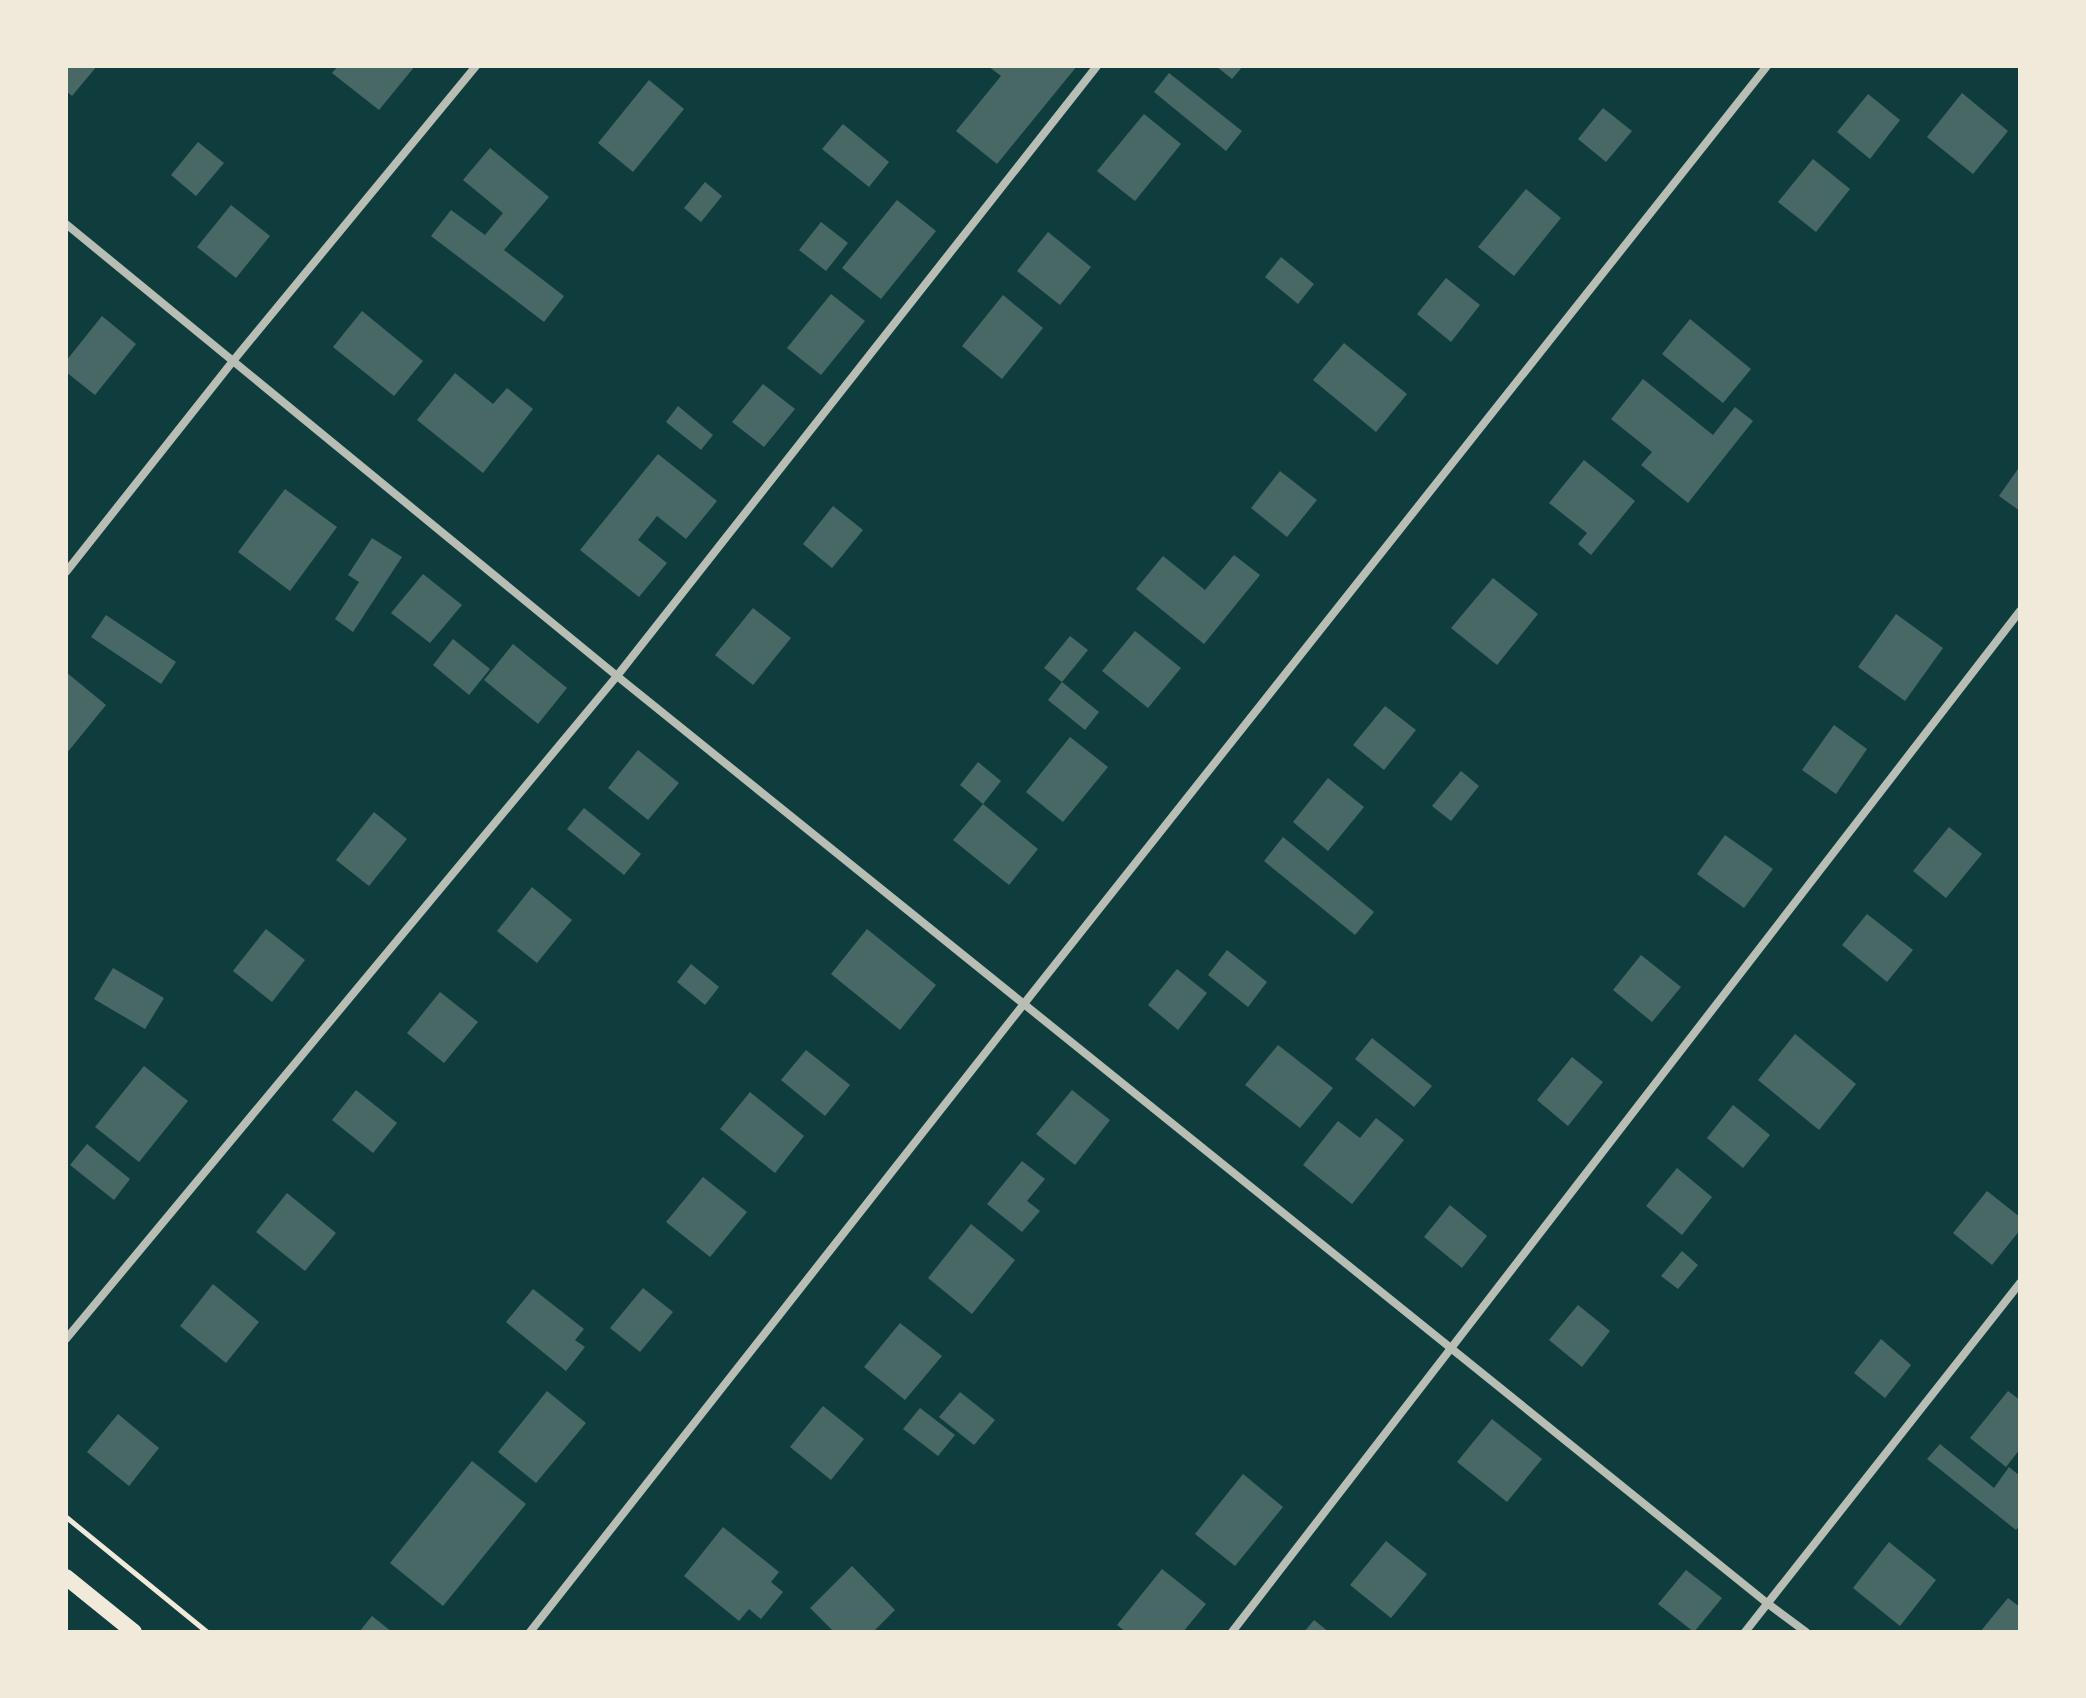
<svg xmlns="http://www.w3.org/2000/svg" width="2086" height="1698" font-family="Raleway,sans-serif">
<rect width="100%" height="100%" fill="#0f3d3e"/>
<!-- building -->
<g fill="#486865">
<polygon points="66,66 97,66 72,96 66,91"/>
<polygon points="338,66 415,66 379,110 332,73"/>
<polygon points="988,66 1077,66 997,164 956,131 1001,76"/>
<polygon points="1216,66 1243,66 1232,79"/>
<polygon points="1169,73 1242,131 1226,151 1154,92"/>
<polygon points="649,80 684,109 633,172 598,143"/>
<polygon points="1962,93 2008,131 1973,174 1927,137"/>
<polygon points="1868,94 1900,120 1870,159 1837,132"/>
<polygon points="1603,108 1632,131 1606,162 1578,139"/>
<polygon points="1144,114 1181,144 1135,201 1097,171"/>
<polygon points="843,124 889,162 869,187 822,149"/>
<polygon points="198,142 224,163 196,196 171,175"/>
<polygon points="490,148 549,197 504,250 564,296 544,322 431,236 451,210 485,235 503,213 463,180"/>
<polygon points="1813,159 1850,189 1816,232 1778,202"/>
<polygon points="705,182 722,196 701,222 684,208"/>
<polygon points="1526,189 1561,218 1514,276 1478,247"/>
<polygon points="897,200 936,231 881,299 842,268"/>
<polygon points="231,205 270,236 236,278 197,247"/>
<polygon points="821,222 848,243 826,271 799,250"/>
<polygon points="1048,232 1091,267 1060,305 1017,271"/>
<polygon points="1281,257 1314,284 1298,304 1265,277"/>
<polygon points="1446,278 1480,305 1451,342 1417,314"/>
<polygon points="831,294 865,321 821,375 787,348"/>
<polygon points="1003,295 1043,328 1002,379 962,346"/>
<polygon points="362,311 423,361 394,396 333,347"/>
<polygon points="102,316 136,344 95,395 66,372 66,361"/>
<polygon points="1690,319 1751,369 1723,403 1662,354"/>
<polygon points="1344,343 1407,394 1376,432 1313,380"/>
<polygon points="455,373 493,404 507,388 533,409 483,473 417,420"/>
<polygon points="1643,379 1713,435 1735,407 1753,421 1688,503 1641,465 1652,452 1611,419"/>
<polygon points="763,384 795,409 764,447 732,422"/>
<polygon points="678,406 713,435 701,450 666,422"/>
<polygon points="658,454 717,501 686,539 657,516 638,540 667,563 639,597 580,550"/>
<polygon points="1584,460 1635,501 1591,555 1578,544 1587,533 1549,503"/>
<polygon points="2020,466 2020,511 1999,496"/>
<polygon points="1280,471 1317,500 1287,537 1251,508"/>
<polygon points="285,489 337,527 290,591 238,552"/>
<polygon points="833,506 863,530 832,568 803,544"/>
<polygon points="372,538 402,557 353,632 335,619 359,582 348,575"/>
<polygon points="1234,555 1260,575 1204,644 1136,589 1163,556 1205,590"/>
<polygon points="423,574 462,605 430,643 391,613"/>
<polygon points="1493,578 1538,614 1497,665 1451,628"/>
<polygon points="753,608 791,638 753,685 715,655"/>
<polygon points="1896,614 1943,648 1905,701 1858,667"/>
<polygon points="106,615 176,662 161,684 91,637"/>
<polygon points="1135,631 1181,668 1148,708 1102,671"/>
<polygon points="1070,636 1088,650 1062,682 1044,668"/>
<polygon points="453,639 490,669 469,695 433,665"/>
<polygon points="513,644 567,688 538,724 484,680"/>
<polygon points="66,672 106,705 66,754"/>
<polygon points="1062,682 1099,712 1085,730 1048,700"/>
<polygon points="1385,706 1416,730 1384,770 1353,745"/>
<polygon points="1834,725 1867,749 1836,794 1802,770"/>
<polygon points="1070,737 1108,767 1063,822 1026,792"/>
<polygon points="638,750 679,783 648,820 608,788"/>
<polygon points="978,762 1001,781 983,804 960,785"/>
<polygon points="1461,771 1479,786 1451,821 1432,806"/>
<polygon points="1328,778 1364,807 1328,851 1293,822"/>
<polygon points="983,804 1038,849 1009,885 953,840"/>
<polygon points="584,808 641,854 624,875 567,829"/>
<polygon points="374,812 407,839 369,886 336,860"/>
<polygon points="1949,827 1982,854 1946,898 1913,871"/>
<polygon points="1725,835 1773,869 1744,908 1697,874"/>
<polygon points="1283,837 1374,912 1355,935 1264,861"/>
<polygon points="532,887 572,920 537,963 497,931"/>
<polygon points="1867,914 1913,950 1887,982 1842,945"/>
<polygon points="266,929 305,960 272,1002 233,971"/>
<polygon points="867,929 936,985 900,1030 831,974"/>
<polygon points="1227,950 1267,982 1248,1007 1208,975"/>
<polygon points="1641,955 1681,987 1652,1022 1613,990"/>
<polygon points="691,964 719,987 705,1005 677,982"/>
<polygon points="113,968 164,998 145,1029 94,999"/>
<polygon points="1177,969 1207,993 1178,1030 1148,1005"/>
<polygon points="440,992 478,1022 444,1063 407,1033"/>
<polygon points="1795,1034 1856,1084 1819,1130 1758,1080"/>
<polygon points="1372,1038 1432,1086 1414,1107 1355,1059"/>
<polygon points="1278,1045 1333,1088 1300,1128 1245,1085"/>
<polygon points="806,1050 850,1085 825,1116 781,1080"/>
<polygon points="1572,1057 1603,1082 1568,1126 1537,1100"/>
<polygon points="144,1066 188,1101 139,1162 95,1127"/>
<polygon points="356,1090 397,1123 373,1153 332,1120"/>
<polygon points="1072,1090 1110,1120 1075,1165 1036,1134"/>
<polygon points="750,1092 804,1136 775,1173 720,1129"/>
<polygon points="1733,1105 1770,1135 1743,1168 1707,1138"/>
<polygon points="1376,1118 1404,1140 1352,1204 1303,1165 1338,1121 1360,1138"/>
<polygon points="87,1144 130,1179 114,1200 70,1165"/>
<polygon points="1022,1161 1045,1179 1027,1201 1040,1211 1022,1232 987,1204"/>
<polygon points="1677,1168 1712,1197 1682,1235 1646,1206"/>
<polygon points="703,1177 747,1212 710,1257 666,1222"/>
<polygon points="1987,1191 2020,1217 2020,1230 1992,1265 1953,1233"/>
<polygon points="287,1193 336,1233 305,1271 256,1232"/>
<polygon points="1450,1205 1487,1236 1462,1268 1424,1237"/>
<polygon points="971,1224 1015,1260 972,1314 928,1278"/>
<polygon points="1682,1251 1698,1265 1678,1289 1661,1276"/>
<polygon points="213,1284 259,1322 226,1363 180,1326"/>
<polygon points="643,1288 673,1312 640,1352 610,1328"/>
<polygon points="533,1289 584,1329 575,1340 585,1347 566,1371 506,1322"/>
<polygon points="1578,1305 1610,1331 1582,1367 1549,1340"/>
<polygon points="900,1323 942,1356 905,1400 864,1367"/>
<polygon points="1881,1339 1911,1365 1885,1398 1854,1373"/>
<polygon points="547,1391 586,1423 536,1483 498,1452"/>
<polygon points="2008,1391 2020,1400 2020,1449 2006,1467 1970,1438"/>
<polygon points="960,1392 995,1420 974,1445 939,1417"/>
<polygon points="823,1406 864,1439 831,1480 790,1447"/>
<polygon points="920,1408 955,1435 938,1456 903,1429"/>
<polygon points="118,1414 159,1448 129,1486 87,1452"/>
<polygon points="1492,1419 1542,1459 1507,1502 1457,1462"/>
<polygon points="1940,1444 1994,1488 2009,1467 2020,1476 2020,1525 2016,1530 1927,1459"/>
<polygon points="472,1461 526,1504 443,1606 390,1563"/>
<polygon points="1243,1474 1283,1507 1235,1566 1195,1534"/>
<polygon points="723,1527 779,1572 771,1582 783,1592 761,1619 749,1609 739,1621 684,1576"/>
<polygon points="1386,1541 1427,1574 1391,1618 1350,1585"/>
<polygon points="1889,1542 1936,1580 1900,1626 1853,1588"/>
<polygon points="852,1566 895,1610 873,1632 834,1632 810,1608"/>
<polygon points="1162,1569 1206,1604 1183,1632 1126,1632 1117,1625"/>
<polygon points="1686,1570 1722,1598 1694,1632 1658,1604"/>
<polygon points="2008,1598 2020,1607 2020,1629 2017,1632 1980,1632"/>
<polygon points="372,1616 392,1632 359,1632"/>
<polygon points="1314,1620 1329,1632 1304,1632"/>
</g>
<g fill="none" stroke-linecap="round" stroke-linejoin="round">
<!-- path -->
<polyline stroke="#f1e9da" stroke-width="5" points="66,1517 207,1632"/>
<!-- minor -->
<g stroke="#b8beb3" stroke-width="8">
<polyline points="66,224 617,676 1767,1603 1806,1632"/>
<polyline points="66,572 233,361 476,66"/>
<polyline points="66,1339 617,676 1097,66"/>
<polyline points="530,1632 1023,1005 1767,66"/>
<polyline points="1232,1632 2020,611"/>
<polyline points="1745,1632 2020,1283"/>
</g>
<!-- secondary -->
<polyline stroke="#f1e9da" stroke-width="16" points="66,1577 134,1632"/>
</g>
<!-- border -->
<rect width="2086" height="1698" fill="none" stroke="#f1e9da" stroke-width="136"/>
</svg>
